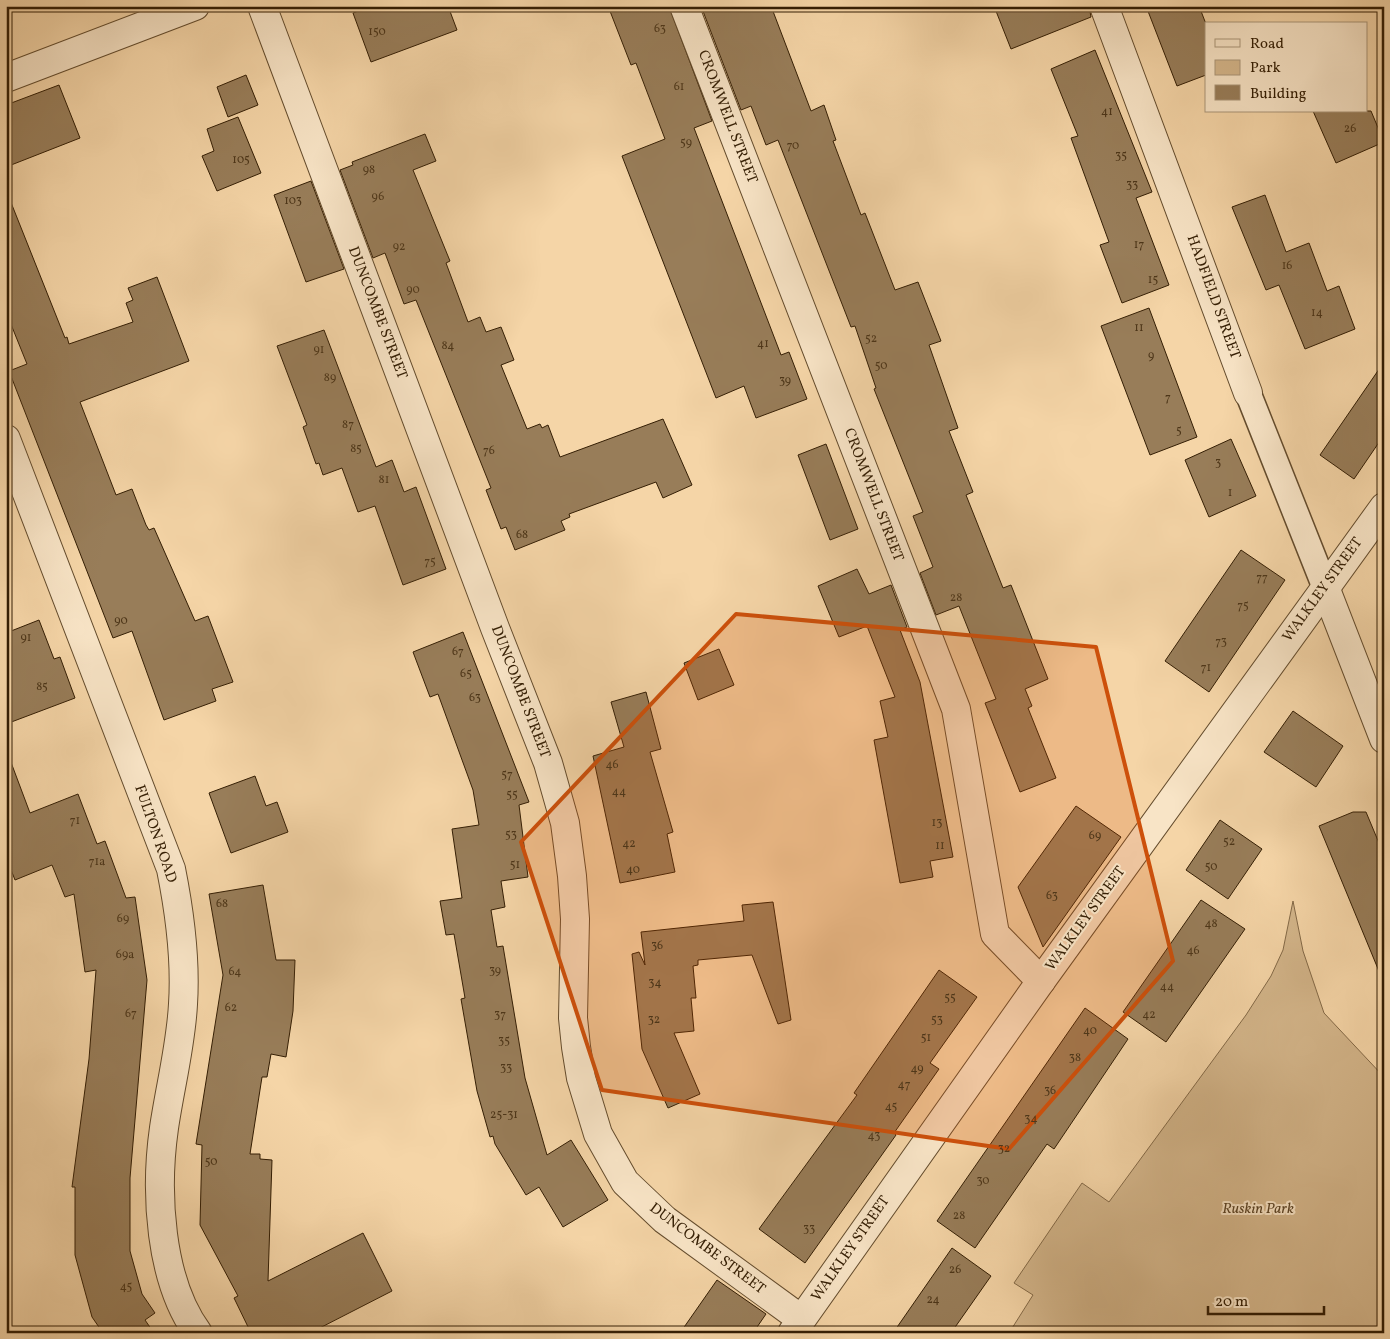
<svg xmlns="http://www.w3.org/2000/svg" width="1390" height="1339" font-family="Vollkorn,serif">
<rect width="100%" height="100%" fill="#f5d5a7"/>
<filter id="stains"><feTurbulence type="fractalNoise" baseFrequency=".004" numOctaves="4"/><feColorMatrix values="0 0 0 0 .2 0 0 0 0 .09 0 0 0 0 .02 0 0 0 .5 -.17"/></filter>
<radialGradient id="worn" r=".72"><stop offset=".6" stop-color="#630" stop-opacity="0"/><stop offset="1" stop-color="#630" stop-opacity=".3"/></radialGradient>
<!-- green -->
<polygon fill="#d4b68b" stroke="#846a48" points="1293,901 1303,951 1324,1013 1384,1077 1384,1333 1009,1333 1033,1295 1014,1283 1082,1183 1109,1202 1246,1015 1271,976 1283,950"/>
<!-- building -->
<g fill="#987d59" stroke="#341e04">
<polygon points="372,6 448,6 457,30 371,62 353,13"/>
<polygon points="608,6 669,6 712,121 694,128 781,355 789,352 807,399 756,418 744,386 716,398 622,156 665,139 636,63 631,65"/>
<polygon points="701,6 771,6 811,111 824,105 836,140 833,141 861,215 865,213 895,290 918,282 941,341 929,345 958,428 949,431 973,492 966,495 1003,588 1011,585 1048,679 1025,689 1032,706 1028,708 1056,778 1020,792 985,703 996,699 959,606 936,615 920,573 933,567 913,516 923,512 874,389 876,388 855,326 851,327 778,140 766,145 751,106 741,110"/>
<polygon points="994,6 1089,6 1091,17 1011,49"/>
<polygon points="1146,6 1199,6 1206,24 1206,75 1177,86"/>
<polygon points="1095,50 1152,192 1136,198 1169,285 1122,303 1100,245 1109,242 1071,138 1078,136 1051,69"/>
<polygon points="246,75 258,105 228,117 217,87"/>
<polygon points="59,85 80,138 6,167 6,105"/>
<polygon points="1313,111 1371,111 1384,142 1336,163"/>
<polygon points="238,117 261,173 217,191 202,156 214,151 207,129"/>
<polygon points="425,134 436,161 413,170 450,261 446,263 468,322 480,317 486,332 501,327 514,360 501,365 527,429 540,424 542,428 548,425 560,457 663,419 692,485 663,498 656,482 569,514 570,517 561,521 565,530 515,550 506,527 501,529 486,490 491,488 416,300 404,304 385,253 373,258 340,170 353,165 352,162"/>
<polygon points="311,181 344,269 306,282 274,195"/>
<polygon points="6,195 8,195 65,338 67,337 69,344 133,322 126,303 133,300 128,288 157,277 189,361 80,402 116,495 132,489 146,525 149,530 154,528 195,621 208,616 233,682 212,689 216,701 164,720 132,631 113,638 9,371 27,364 6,312"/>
<polygon points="1265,195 1286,252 1309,243 1327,291 1339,286 1355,329 1305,349 1279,285 1266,290 1232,207"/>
<polygon points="1149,308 1197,437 1150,455 1101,326"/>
<polygon points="324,330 376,467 392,460 404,492 416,487 446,569 403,585 375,506 358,512 342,468 323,475 319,463 316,464 303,427 307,425 277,346"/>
<polygon points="1384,362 1384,435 1354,479 1320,455"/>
<polygon points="1231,439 1256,496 1209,517 1185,460"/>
<polygon points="826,444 858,529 830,540 798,455"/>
<polygon points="1241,550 1285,580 1209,692 1165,661"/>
<polygon points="857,569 869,594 891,585 907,627 900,630 920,682 953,857 930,861 933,877 900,883 874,740 888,737 880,701 895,697 867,626 839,637 818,586"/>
<polygon points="39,620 54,659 60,657 75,698 6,724 6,633"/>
<polygon points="463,632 529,802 519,805 528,877 501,881 505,907 491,910 497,947 503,946 525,1078 547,1155 571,1140 608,1200 563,1227 539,1187 526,1195 495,1144 493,1136 490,1137 477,1091 461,999 465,998 454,934 446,935 440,901 462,898 452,829 479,825 473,790 438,694 430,697 413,652"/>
<polygon points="719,649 734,685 698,700 684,663"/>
<polygon points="646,692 661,749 650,752 673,832 667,834 675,872 620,883 593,756 624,747 611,702"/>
<polygon points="1293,711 1343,746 1316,787 1264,752"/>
<polygon points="9,757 30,813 78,794 97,844 105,841 126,898 135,897 147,980 130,1178 130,1251 142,1294 155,1313 145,1320 154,1333 103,1333 92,1317 75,1255 75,1187 72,1187 89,1059 96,970 85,972 74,894 65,897 52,865 15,880 6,857 6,758"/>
<polygon points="255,776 266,806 277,802 288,832 231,853 209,793"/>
<polygon points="1076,806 1121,837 1043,947 1018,887"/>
<polygon points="1353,812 1366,812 1384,855 1383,981 1319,826"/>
<polygon points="1220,820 1262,849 1228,899 1186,870"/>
<polygon points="263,885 276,960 295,960 293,1011 286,1057 271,1054 267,1077 262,1077 250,1154 260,1154 260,1159 272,1160 268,1281 363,1233 392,1291 310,1333 251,1333 234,1298 238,1296 200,1225 202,1145 196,1144 223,975 209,894"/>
<polygon points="1201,900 1245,929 1166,1042 1123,1012"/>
<polygon points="773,902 791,1020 778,1024 752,955 698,960 698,965 693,966 696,998 691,998 694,1031 674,1033 700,1094 668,1108 642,1049 632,954 639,952 645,965 641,932 744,921 742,905"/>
<polygon points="939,970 977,997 930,1063 939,1069 894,1133 896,1135 805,1263 759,1229 857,1095 854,1093"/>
<polygon points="1085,1008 1128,1039 1054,1149 1047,1144 975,1248 937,1221"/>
<polygon points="952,1248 991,1276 951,1333 893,1333"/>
<polygon points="717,1280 766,1314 753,1333 680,1333"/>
</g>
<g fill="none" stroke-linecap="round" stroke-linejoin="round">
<defs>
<polyline id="pedestrian" points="1248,393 1325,587"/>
<g id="minor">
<polyline points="262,6 495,628 548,763 565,823 572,876 575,919 573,1018 576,1047 581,1078 598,1134 625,1182 665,1220 801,1319"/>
<polyline points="684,6 956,709 995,934 1041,981"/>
<polyline points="1104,6 1248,393"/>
<path d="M 6,439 L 171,869 C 180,914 186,958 183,1004 C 181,1045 170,1087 164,1128 C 155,1191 159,1280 198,1333"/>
<polyline points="1325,587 1384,739"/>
<polyline points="792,1333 1041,981 1384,507"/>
</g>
<polyline id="tertiary" points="6,78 195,6"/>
</defs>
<!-- pedestrian casing -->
<use href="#pedestrian" stroke="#644c2d" stroke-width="28"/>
<!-- minor casing -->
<use href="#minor" stroke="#644c2d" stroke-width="30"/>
<!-- tertiary casing -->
<use href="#tertiary" stroke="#644c2d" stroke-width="30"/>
<!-- pedestrian -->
<use href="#pedestrian" stroke="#f8e4c6" stroke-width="25"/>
<!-- minor -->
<use href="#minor" stroke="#f8e4c6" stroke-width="28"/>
<!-- tertiary -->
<use href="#tertiary" stroke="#f8e4c6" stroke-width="28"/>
</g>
<!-- marked area -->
<path fill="#cd500b" fill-opacity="0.2" stroke="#cd500b" stroke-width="4" stroke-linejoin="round" d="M 736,614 L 1096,647 L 1173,961 L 1009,1149 L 602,1090 L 521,842 Z"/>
<g text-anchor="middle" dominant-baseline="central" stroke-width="4" stroke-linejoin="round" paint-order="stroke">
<!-- number labels -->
<g font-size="12" fill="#4d3619">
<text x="660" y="29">63</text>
<text x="377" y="32">150</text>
<text x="679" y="87">61</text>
<text x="1107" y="112">41</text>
<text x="1350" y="129">26</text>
<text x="686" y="143">59</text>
<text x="793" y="146">70</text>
<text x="1121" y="156">35</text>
<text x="241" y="160">105</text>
<text x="369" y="170">98</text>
<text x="1132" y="185">33</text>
<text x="378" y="197">96</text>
<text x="293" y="201">103</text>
<text x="1139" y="245">17</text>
<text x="399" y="247">92</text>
<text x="1287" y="266">16</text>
<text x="1153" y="280">15</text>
<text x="413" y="290">90</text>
<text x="1317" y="313">14</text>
<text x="1139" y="328">11</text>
<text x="871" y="339">52</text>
<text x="763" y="344">41</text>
<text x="448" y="346">84</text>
<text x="319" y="350">91</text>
<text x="1151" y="356">9</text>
<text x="881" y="366">50</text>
<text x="330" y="378">89</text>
<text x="785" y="381">39</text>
<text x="1168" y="398">7</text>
<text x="348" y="425">87</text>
<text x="1179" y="431">5</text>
<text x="356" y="449">85</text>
<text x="489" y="451">76</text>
<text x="1218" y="463">3</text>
<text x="384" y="480">81</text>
<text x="1230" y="493">1</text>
<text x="522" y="535">68</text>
<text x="430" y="562">75</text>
<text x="1262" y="578">77</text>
<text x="956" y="598">28</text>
<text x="1243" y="606">75</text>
<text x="121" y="621">90</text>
<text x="26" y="638">91</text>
<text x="1221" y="642">73</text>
<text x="458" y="652">67</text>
<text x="1206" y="668">71</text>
<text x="466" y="674">65</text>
<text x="42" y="687">85</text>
<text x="475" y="698">63</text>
<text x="612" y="765">46</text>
<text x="507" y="775">57</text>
<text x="619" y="792">44</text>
<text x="512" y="795">55</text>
<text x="75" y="821">71</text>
<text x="937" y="823">13</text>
<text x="511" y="835">53</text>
<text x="1095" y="836">69</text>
<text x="1229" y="842">52</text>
<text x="629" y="844">42</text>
<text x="940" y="846">11</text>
<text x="97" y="862">71a</text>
<text x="515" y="865">51</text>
<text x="1211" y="867">50</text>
<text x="633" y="870">40</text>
<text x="1052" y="896">63</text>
<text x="222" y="904">68</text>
<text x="123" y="919">69</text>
<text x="1211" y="924">48</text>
<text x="657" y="946">36</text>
<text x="1193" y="951">46</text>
<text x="125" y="955">69a</text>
<text x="495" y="971">39</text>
<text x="235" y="972">64</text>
<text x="655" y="983">34</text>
<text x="1167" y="987">44</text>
<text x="950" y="998">55</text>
<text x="231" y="1008">62</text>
<text x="131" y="1014">67</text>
<text x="500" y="1015">37</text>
<text x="1149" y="1015">42</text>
<text x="654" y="1020">32</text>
<text x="937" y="1020">53</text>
<text x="1090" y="1031">40</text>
<text x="926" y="1038">51</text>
<text x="504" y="1041">35</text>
<text x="1075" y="1058">38</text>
<text x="506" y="1068">33</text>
<text x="917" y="1069">49</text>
<text x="904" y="1085">47</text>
<text x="1050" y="1091">36</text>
<text x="891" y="1107">45</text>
<text x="504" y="1115">25-31</text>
<text x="1031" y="1119">34</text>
<text x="874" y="1136">43</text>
<text x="1004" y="1149">32</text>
<text x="211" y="1162">50</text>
<text x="983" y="1181">30</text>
<text x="959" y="1216">28</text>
<text x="809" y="1229">33</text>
<text x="955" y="1270">26</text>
<text x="126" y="1287">45</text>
<text x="933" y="1300">24</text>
</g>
<!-- street labels -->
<g font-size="15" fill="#341e04" stroke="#f8e4c6">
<text transform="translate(727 117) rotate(69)">CROMWELL STREET</text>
<text transform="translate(1213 297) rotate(70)">HADFIELD STREET</text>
<text transform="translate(377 313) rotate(69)">DUNCOMBE STREET</text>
<text transform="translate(873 495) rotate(69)">CROMWELL STREET</text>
<text transform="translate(1323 590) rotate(-54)">WALKLEY STREET</text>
<text transform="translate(520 692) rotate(69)">DUNCOMBE STREET</text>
<text transform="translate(155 834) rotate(71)">FULTON ROAD</text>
<text transform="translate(1086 919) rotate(-54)">WALKLEY STREET</text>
<text transform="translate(707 1249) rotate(37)">DUNCOMBE STREET</text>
<text transform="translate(851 1249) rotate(-55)">WALKLEY STREET</text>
</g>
<!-- park labels -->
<g font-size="15" font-style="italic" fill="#5c4426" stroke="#f8e4c6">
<text x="1258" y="1209">Ruskin Park</text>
</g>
</g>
<!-- margin -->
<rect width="1390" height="1339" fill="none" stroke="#f5d5a7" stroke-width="25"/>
<rect x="8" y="8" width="1375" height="1324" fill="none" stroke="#341e04" stroke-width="2.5"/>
<rect x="12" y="12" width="1365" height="1314" fill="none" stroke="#341e04"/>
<!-- legend -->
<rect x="1205" y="22" width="162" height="90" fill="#f8e4c6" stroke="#aa9578"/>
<rect x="1215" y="39" width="25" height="8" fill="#f8e4c6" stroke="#aa9578"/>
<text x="1250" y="48" font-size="15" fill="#341e04">Road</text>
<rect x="1215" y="60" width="25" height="15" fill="#d4b68b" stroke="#aa9578"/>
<text x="1250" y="72" font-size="15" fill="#341e04">Park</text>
<rect x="1215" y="85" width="25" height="15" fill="#987d59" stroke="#aa9578"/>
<text x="1250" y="98" font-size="15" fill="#341e04">Building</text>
<!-- scale -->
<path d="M1208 1306v8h116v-8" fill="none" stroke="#341e04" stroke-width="2.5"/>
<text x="1215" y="1306" font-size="15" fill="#341e04" stroke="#f8e4c6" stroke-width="4" paint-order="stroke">20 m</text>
<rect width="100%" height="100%" filter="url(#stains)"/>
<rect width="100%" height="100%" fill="url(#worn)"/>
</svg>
